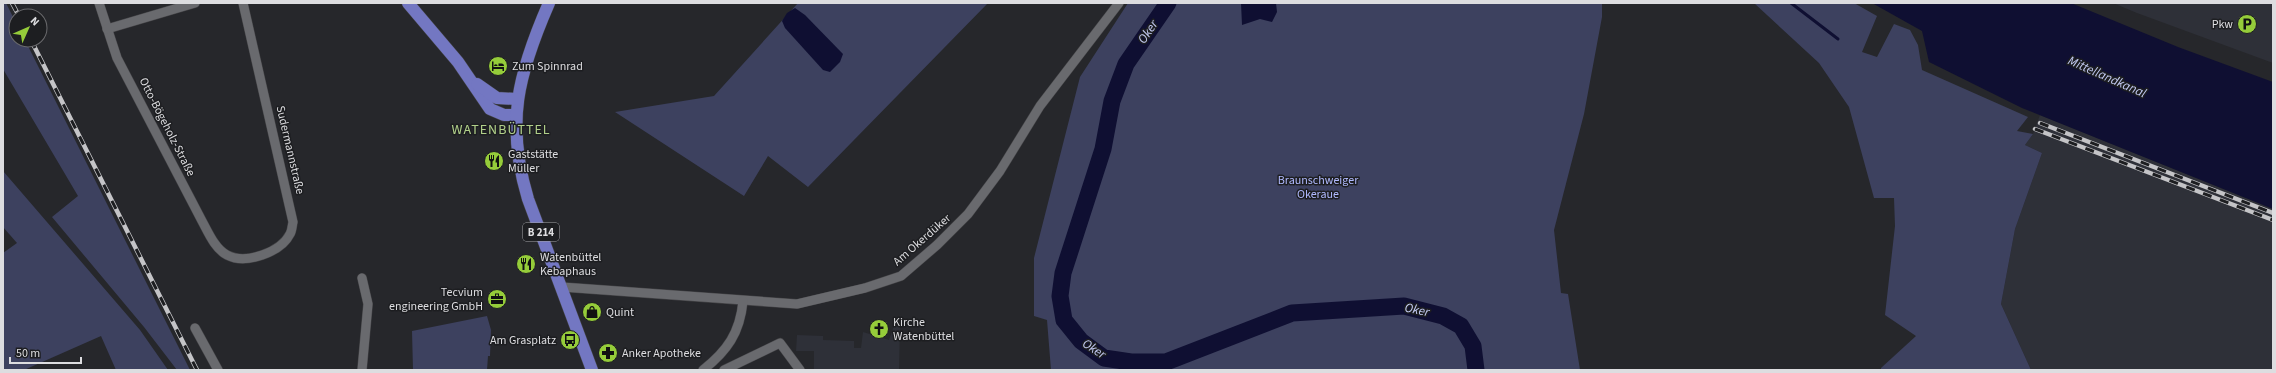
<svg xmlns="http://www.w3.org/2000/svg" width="2276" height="373" font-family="'Source Sans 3',sans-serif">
<rect width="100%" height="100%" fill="#26272b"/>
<!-- built -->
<g fill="#2e3038">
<polygon points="2113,3 2273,3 2273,63 2137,13"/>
<polygon points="2040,115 2273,209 2273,370 2031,370 2001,304 2015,229 2042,153 2025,145 2033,134"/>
<polygon points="894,326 900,327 899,370 814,370 814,351 796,351 797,335 823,336 823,340 854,341 854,348 861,348 863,332 889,340"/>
</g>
<!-- green -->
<g fill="#3d415f">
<polygon points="3,3 6,3 16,23 16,40 25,40 190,370 177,370 144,327 52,217 78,196 3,69"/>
<polygon points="798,3 988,3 808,187 768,156 744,196 615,112 714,96"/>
<polygon points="1128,3 1602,3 1602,17 1584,114 1554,230 1561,293 1568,294 1580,370 1051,370 1047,320 1034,316 1034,258 1080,77"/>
<polygon points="1754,3 1854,3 1877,16 1862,52 1877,57 1894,24 1910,30 1918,45 1922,70 2028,117 2017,131 2033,134 2025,145 2042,153 2015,229 2001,304 2031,370 1881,370 1881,368 1916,336 1885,315 1895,226 1894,198 1874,198 1849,107 1819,63"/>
<polygon points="3,171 140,330 168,370 116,370 101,336 24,370 3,370 3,253 17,243 3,227"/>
<polygon points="487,316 491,330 490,356 488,356 487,370 413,370 412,331"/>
</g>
<!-- water -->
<g fill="#0f0f32">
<polygon points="1241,3 1276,3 1277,12 1272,22 1260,19 1242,25"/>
<polygon points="1872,3 2071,3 2178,47 2273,82 2273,209 2022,108 1929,62 1922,31"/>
<polygon points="795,8 805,15 843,54 840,62 830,72 823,70 785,28 782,21 787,13"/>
</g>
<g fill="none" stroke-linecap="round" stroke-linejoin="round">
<!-- stream -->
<polyline stroke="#0f0f32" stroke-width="3" points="1791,3 1838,39"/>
<!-- river -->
<polyline stroke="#0f0f32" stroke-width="17" points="1168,3 1126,64 1112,101 1103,149 1063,273 1060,296 1064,320 1081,341 1104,358 1131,362 1166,362 1292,313 1404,306 1443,316 1461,326 1473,346 1476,370"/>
<defs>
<g id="minor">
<path d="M 99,3 L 117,58 L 202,221 C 208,232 215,249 227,255 C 246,265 281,252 290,234 C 292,231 292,226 293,222 L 243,3"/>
<polyline points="107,29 195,3"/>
<polyline points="362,278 368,304 362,370"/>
<polyline points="562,287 797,304 865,288 901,276 937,245 968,214 1000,171 1040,106 1119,3"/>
<polyline points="195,328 218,370"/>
<path d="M 703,370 C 727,351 740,333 743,301"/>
<polyline points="724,370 780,343 800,370"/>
</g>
<g id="major">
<polyline points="408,3 458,62 490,109 504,115 516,115"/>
<path d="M 549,3 C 518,74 505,123 528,199 L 592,370"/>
<polyline points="477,84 497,98 517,99"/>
</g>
</defs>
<!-- minor casing -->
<use href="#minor" stroke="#454548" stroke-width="10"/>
<!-- major casing -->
<use href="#major" stroke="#454548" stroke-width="13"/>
<!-- minor -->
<use href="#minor" stroke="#696a6e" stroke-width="9"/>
<!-- major -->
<use href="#major" stroke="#7377c2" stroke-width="12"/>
<defs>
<g id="rail">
<polyline points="12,3 19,16"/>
<polyline points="31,40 197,370"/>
<polyline points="2040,123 2273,213"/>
<polyline points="2035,129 2273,220"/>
</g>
</defs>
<!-- rail casing -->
<use href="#rail" stroke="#c4c4c7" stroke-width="4.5"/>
<!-- rail -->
<use href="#rail" stroke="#1d1e21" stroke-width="3" stroke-dasharray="9" stroke-linecap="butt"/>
</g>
<!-- icons -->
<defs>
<symbol id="parking-disc" viewBox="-11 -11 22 22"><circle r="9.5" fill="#95cc3a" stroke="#1d1e21"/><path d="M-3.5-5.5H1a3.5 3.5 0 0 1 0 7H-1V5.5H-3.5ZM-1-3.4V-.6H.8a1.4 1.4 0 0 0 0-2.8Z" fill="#111"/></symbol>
<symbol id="hotel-disc" viewBox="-11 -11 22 22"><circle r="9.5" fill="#95cc3a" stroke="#1d1e21"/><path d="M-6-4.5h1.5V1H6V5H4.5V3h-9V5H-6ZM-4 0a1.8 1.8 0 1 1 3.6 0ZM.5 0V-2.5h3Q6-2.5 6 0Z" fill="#111"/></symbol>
<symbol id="restaurant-disc" viewBox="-11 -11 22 22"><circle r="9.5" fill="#95cc3a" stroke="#1d1e21"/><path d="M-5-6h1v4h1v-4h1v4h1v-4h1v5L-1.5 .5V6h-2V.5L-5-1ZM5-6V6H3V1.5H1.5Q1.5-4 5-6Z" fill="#111"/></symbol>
<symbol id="office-disc" viewBox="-11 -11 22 22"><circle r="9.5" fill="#95cc3a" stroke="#1d1e21"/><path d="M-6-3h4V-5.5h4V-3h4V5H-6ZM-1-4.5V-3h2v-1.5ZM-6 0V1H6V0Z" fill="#111"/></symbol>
<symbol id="shop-disc" viewBox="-11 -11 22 22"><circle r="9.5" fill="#95cc3a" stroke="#1d1e21"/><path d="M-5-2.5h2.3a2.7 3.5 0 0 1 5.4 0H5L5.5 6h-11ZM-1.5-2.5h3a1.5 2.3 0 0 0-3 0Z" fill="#111"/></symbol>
<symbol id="church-disc" viewBox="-11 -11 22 22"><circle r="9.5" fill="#95cc3a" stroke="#1d1e21"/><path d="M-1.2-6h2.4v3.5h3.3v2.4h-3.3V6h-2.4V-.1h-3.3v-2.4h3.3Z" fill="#111"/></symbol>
<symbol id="bus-disc" viewBox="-11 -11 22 22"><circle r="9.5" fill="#95cc3a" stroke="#1d1e21"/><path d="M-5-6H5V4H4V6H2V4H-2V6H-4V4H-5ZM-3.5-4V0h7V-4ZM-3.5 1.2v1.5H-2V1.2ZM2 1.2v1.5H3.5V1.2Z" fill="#111"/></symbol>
<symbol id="pharmacy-disc" viewBox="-11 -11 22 22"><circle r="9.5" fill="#95cc3a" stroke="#1d1e21"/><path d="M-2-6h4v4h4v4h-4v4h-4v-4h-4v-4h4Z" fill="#111"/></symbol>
</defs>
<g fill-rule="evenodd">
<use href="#parking-disc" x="2236" y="13" width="22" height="22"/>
<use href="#hotel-disc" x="487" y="55" width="22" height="22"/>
<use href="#restaurant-disc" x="483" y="150" width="22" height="22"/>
<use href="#restaurant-disc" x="515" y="253" width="22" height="22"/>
<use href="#office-disc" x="486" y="288" width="22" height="22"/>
<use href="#shop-disc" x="581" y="301" width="22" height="22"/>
<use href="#church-disc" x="868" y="318" width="22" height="22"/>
<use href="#bus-disc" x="559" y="329" width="22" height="22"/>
<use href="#pharmacy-disc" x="597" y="342" width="22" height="22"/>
</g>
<g text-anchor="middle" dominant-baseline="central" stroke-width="3" stroke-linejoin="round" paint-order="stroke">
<!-- shield labels -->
<rect fill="#1d1e21" stroke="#a3a4a7" stroke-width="1" x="523" y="223" width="36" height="18" rx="3"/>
<g font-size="11" font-weight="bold" fill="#dddde0">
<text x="541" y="232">B 214</text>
</g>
<!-- poi labels -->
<g font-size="12" fill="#dddde0" stroke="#1d1e21" text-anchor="start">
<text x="2233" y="24" text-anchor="end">Pkw</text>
<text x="512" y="66">Zum Spinnrad</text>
<text x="508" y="154">Gaststätte<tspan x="508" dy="14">Müller</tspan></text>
<text x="540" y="257">Watenbüttel<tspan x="540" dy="14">Kebaphaus</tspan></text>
<text x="483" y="292" text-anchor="end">Tecvium<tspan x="483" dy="14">engineering GmbH</tspan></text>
<text x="606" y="312">Quint</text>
<text x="893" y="322">Kirche<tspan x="893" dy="14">Watenbüttel</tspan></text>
<text x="556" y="340" text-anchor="end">Am Grasplatz</text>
<text x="622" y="353">Anker Apotheke</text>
</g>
<!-- street labels -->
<g font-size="12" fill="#dddde0" stroke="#1d1e21">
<text transform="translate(167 127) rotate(63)">Otto-Bögeholz-Straße</text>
<text transform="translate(290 150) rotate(77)">Sudermannstraße</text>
<text transform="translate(922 240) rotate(-41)">Am Okerdüker</text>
</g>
<!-- park labels -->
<g font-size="12" fill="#b1baff" stroke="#1d1e21">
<text x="1318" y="180">Braunschweiger<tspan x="1318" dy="14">Okeraue</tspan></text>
</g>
<!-- water labels -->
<g font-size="13" font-style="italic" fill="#c5ccf5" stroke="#1d1e21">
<text transform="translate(1148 32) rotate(-56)">Oker</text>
<text transform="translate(2107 77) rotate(24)">Mittellandkanal</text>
<text transform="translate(1417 310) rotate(12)">Oker</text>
<text transform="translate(1094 349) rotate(33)">Oker</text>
</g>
<!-- quarter labels -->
<g font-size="14" letter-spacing="1" fill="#b1d08a" stroke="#1d1e21">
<text x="501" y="130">WATENBÜTTEL</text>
</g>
</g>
<!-- border -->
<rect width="2276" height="373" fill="none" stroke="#dddde0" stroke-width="8"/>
<!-- north arrow -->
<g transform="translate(28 28) rotate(45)"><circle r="19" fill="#1d1e21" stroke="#6a6a6d"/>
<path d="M0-3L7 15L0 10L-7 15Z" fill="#95cc3a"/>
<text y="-6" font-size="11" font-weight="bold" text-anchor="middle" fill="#dddde0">N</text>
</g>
<!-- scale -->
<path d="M10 357v6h71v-6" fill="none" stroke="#dddde0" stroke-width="2"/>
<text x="16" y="357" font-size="12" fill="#dddde0" stroke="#1d1e21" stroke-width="3" paint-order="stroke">50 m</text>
</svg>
